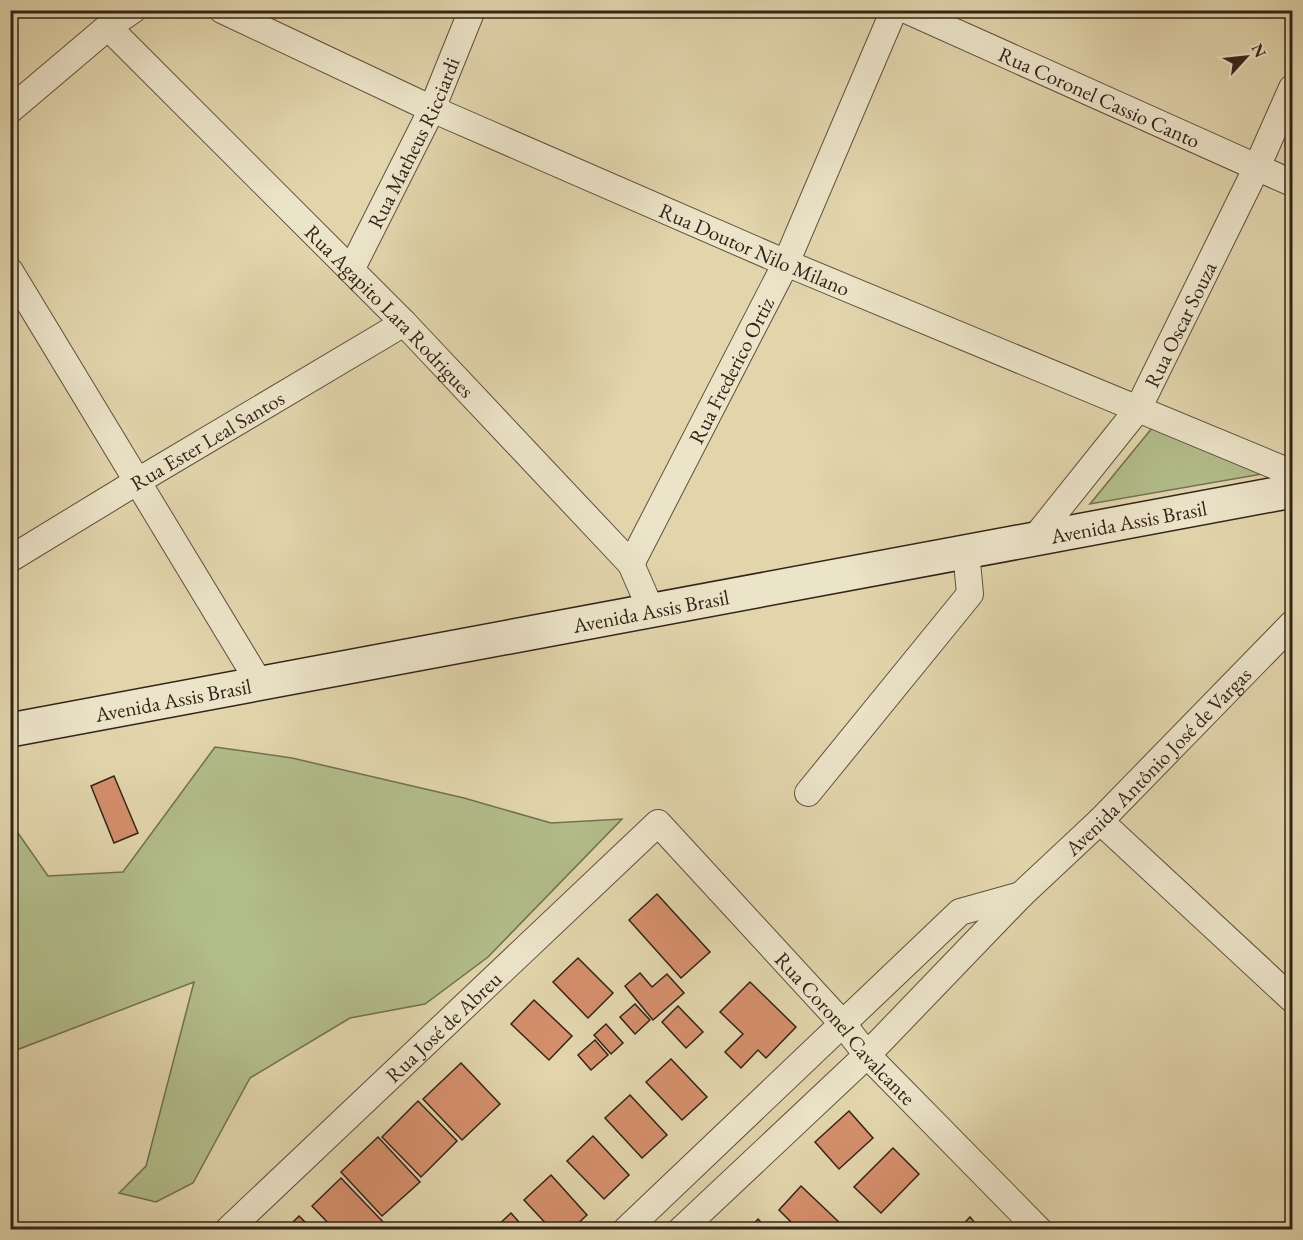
<svg xmlns="http://www.w3.org/2000/svg" width="1303" height="1240" font-family="'EB Garamond',serif">
<rect width="100%" height="100%" fill="#e2d5ac"/>
<filter id="stains"><feTurbulence type="fractalNoise" baseFrequency=".00333" numOctaves="4"/><feColorMatrix values="0 0 0 0 .2 0 0 0 0 .09 0 0 0 0 .02 0 0 0 .5 -.17"/></filter>
<radialGradient id="worn" r=".72"><stop offset=".6" stop-color="#630" stop-opacity="0"/><stop offset="1" stop-color="#630" stop-opacity=".3"/></radialGradient>
<!-- green -->
<g fill="#b2bd8a" stroke="#727052" stroke-width="1.5">
<polygon points="1157,422 1274,472 1090,504"/>
<polygon points="215,747 292,758 464,798 551,823 622,819 488,957 425,1004 350,1018 250,1078 193,1183 156,1202 119,1193 146,1166 194,982 14,1051 11,1054 11,823 48,876 123,872"/>
</g>
<!-- building -->
<g fill="#d58f6c" stroke="#332419" stroke-width="1.5">
<polygon points="114,776 138,833 114,843 91,786"/>
<polygon points="657,894 710,952 681,978 629,920"/>
<polygon points="578,958 613,993 588,1018 553,982"/>
<polygon points="640,973 652,987 667,974 684,993 653,1020 625,986"/>
<polygon points="750,982 796,1027 766,1058 758,1050 741,1068 725,1052 743,1034 720,1012"/>
<polygon points="534,1000 572,1036 549,1060 511,1024"/>
<polygon points="635,1004 650,1020 635,1034 620,1017"/>
<polygon points="678,1006 703,1032 686,1048 662,1022"/>
<polygon points="606,1024 623,1043 611,1054 594,1035"/>
<polygon points="595,1040 608,1055 591,1070 578,1055"/>
<polygon points="671,1059 707,1097 682,1120 646,1082"/>
<polygon points="461,1063 500,1104 462,1140 423,1099"/>
<polygon points="630,1095 667,1135 642,1158 605,1118"/>
<polygon points="418,1101 457,1141 421,1177 382,1137"/>
<polygon points="849,1111 873,1138 839,1169 815,1142"/>
<polygon points="593,1136 629,1175 604,1199 567,1161"/>
<polygon points="378,1137 420,1182 382,1216 341,1172"/>
<polygon points="893,1148 919,1174 881,1213 854,1187"/>
<polygon points="551,1175 587,1215 571,1230 552,1230 524,1200"/>
<polygon points="341,1178 385,1224 379,1230 325,1230 330,1225 312,1206"/>
<polygon points="801,1186 841,1224 836,1230 799,1230 779,1210"/>
<polygon points="511,1213 526,1230 493,1230"/>
<polygon points="299,1216 313,1230 285,1230"/>
<polygon points="970,1217 981,1230 958,1230"/>
<polygon points="758,1219 768,1230 748,1230"/>
</g>
<g fill="none" stroke-linecap="round" stroke-linejoin="round">
<defs>
<g id="street">
<path id="s1" d="M 222,10 L 432,109 L 786,263 L 1292,473"/>
<path id="s2" d="M 906,10 L 1292,183"/>
<path id="s3" d="M 108,27 L 404,323 L 631,564 L 651,610"/>
<polyline points="10,110 108,27 133,10"/>
<path id="s4" d="M 351,270 L 432,109 L 472,10"/>
<polyline points="10,271 260,684"/>
<path id="s5" d="M 1034,539 L 1138,409 L 1257,167 L 1292,88"/>
<path id="s6" d="M 10,559 L 138,481 L 404,323"/>
<path id="s7" d="M 631,564 L 786,263 L 894,10"/>
<polyline points="808,793 970,594 966,551"/>
<polyline points="1100,821 1292,999"/>
<path id="s8" d="M 228,1230 L 658,823 L 843,1024 L 867,1055 L 1039,1230"/>
<polyline points="626,1230 960,912 1021,895"/>
<path id="s9" d="M 681,1230 L 867,1055 L 1021,895 L 1100,821 L 1292,624"/>
</g>
<g id="secondary">
<path id="s10" d="M 10,730 L 1292,491"/>
</g>
</defs>
<!-- street casing -->
<use href="#street" stroke="#5f503e" stroke-width="28"/>
<!-- secondary casing -->
<use href="#secondary" stroke="#332419" stroke-width="36"/>
<!-- street -->
<use href="#street" stroke="#ece4c9" stroke-width="26"/>
<!-- secondary -->
<use href="#secondary" stroke="#ece4c9" stroke-width="33"/>
</g>
<g text-anchor="middle" dominant-baseline="central" stroke-width="4.5" stroke-linejoin="round" paint-order="stroke">
<!-- street labels -->
<g font-size="21" fill="#332419" stroke="#ece4c9">
<text stroke="none"><textPath href="#s2" startOffset="212">Rua Coronel Cassio Canto</textPath></text>
<text stroke="none"><textPath href="#s4" startOffset="142">Rua Matheus Ricciardi</textPath></text>
<text stroke="none"><textPath href="#s1" startOffset="584">Rua Doutor Nilo Milano</textPath></text>
<text stroke="none"><textPath href="#s3" startOffset="400">Rua Agapito Lara Rodrigues</textPath></text>
<text stroke="none"><textPath href="#s5" startOffset="261">Rua Oscar Souza</textPath></text>
<text stroke="none"><textPath href="#s7" startOffset="218">Rua Frederico Ortiz</textPath></text>
<text stroke="none"><textPath href="#s6" startOffset="230">Rua Ester Leal Santos</textPath></text>
<text stroke="none"><textPath href="#s10" startOffset="1138">Avenida Assis Brasil</textPath></text>
<text stroke="none"><textPath href="#s10" startOffset="652">Avenida Assis Brasil</textPath></text>
<text stroke="none"><textPath href="#s10" startOffset="166">Avenida Assis Brasil</textPath></text>
<text stroke="none"><textPath href="#s9" startOffset="669">Avenida Antônio José de Vargas</textPath></text>
<text stroke="none"><textPath href="#s8" startOffset="296">Rua José de Abreu</textPath></text>
<text stroke="none"><textPath href="#s8" startOffset="870">Rua Coronel Cavalcante</textPath></text>
</g>
</g>
<!-- margin -->
<rect width="1303" height="1240" fill="none" stroke="#e2d5ac" stroke-width="36"/>
<rect x="12" y="12" width="1279" height="1216" fill="none" stroke="#332419" stroke-width="3"/>
<rect x="18" y="18" width="1267" height="1204" fill="none" stroke="#332419" stroke-width="1.5"/>
<!-- north arrow -->
<g transform="translate(1246 57) rotate(63)" stroke="#ece4c9" stroke-width="4.5" paint-order="stroke">
<path d="M0-4.5L10 22L0 15L-10 22Z" fill="#332419"/>
<text y="-9" font-size="16" font-weight="bold" text-anchor="middle" fill="#332419">N</text>
</g>
<rect width="100%" height="100%" filter="url(#stains)"/>
<rect width="100%" height="100%" fill="url(#worn)"/>
</svg>
